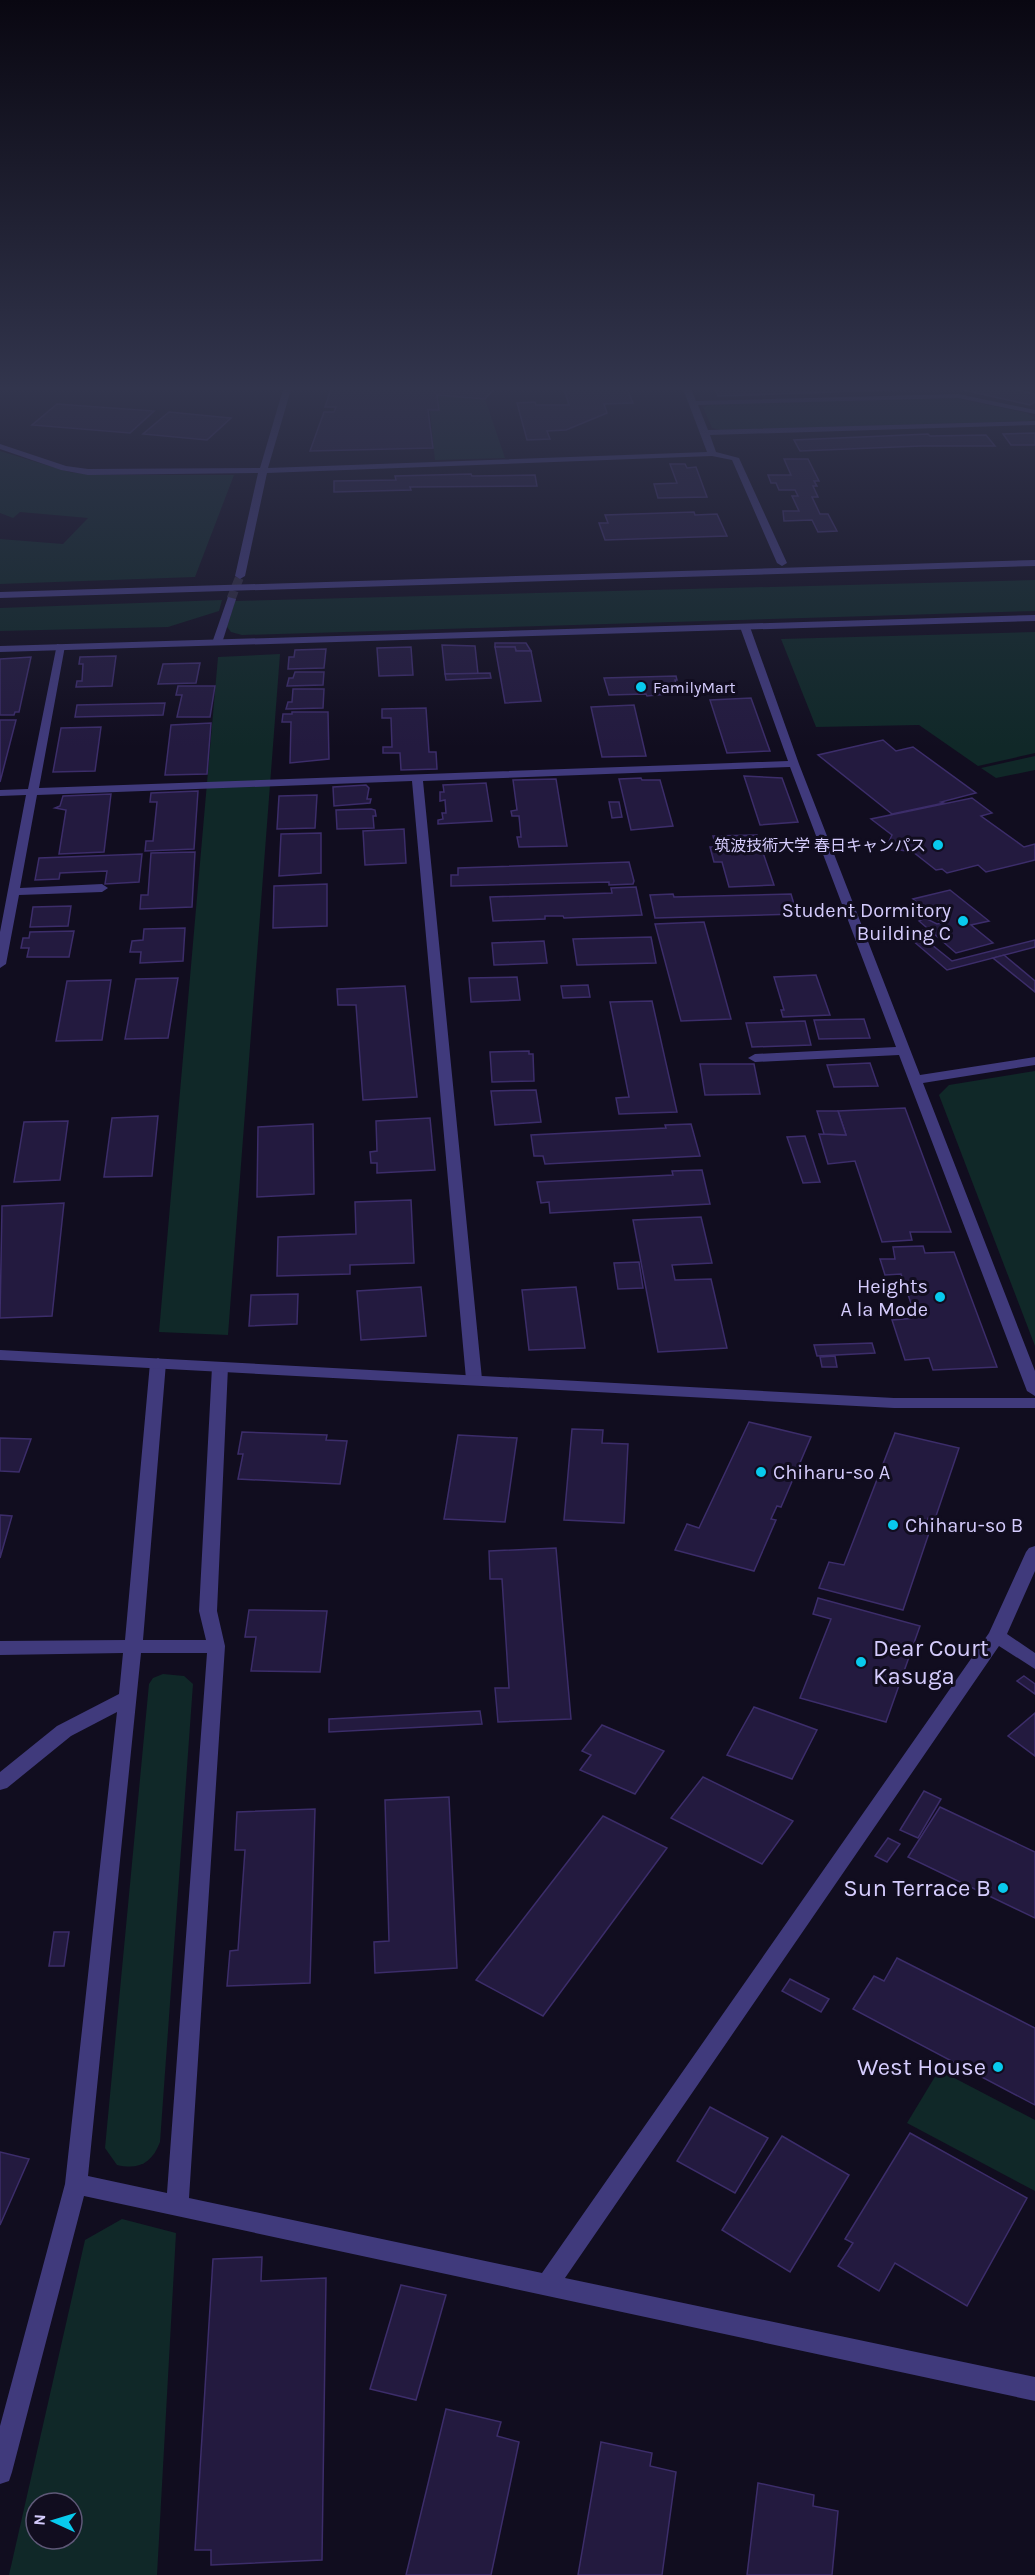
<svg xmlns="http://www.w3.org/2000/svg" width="1035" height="2575" font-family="Karla,'Noto Sans JP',sans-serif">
<rect width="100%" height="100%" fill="#110d1f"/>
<!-- green -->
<g fill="#102828" fill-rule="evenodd">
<polygon points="438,395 485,399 505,458 435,460 430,411 439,410"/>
<polygon points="955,398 1027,413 1035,418 1028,421 722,430 712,428 703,407 712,404"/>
<polygon points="0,451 69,472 92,475 234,475 195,577 0,584 0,539 63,544 88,518 20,512 13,518 0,513"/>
<polygon points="1035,580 1035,611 242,635 231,632 227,627 235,601"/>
<polygon points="222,600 219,611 168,627 0,631 0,608"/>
<polygon points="1035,632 1035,753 978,766 919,725 816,727 781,639"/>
<polygon points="280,654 228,1335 159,1332 218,657"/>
<polygon points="1035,756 1035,770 996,778 981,768"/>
<polygon points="1035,1071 1035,1346 939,1095 949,1085"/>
<path d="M 163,1674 L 184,1676 L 193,1684 L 160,2142 C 152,2163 139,2170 117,2165 L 105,2148 L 149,1684 L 153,1678 Z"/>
<polygon points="939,2070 1035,2120 1035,2191 907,2123"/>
<path d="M 122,2219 L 176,2233 L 157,2575 L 9,2575 L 85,2240 ZM 36,2503 L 72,2503 L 72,2539 L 36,2539 Z"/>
</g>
<!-- building -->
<g fill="#231a3f" stroke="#3c2d6a" stroke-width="1.5">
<polygon points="332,386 497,386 485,399 437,395 439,410 428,410 433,448 310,451 324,412 334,412 336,407 325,407"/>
<polygon points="563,386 626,386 633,403 604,404 607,413 566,430 547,431 550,439 527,440 517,403 535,402 536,405 569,405"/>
<polygon points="714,386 944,386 945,388 718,396"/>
<polygon points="971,386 1000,386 1035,394 1035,402 1030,405 963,390"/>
<polygon points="57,404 154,411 130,433 32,425"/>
<polygon points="169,412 231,418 207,440 143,434"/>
<polygon points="1035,433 1035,445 1011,445 1003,434"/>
<polygon points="928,434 930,436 986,435 995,446 921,446 800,451 794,440"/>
<polygon points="784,459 808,459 819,481 814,481 817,486 813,486 818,497 812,497 820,514 828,514 837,531 818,532 812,520 784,521 783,511 799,511 792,496 798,496 795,490 779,490 776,483 771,483 768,475 791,475"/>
<polygon points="670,464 685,464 687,468 696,467 707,497 658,498 654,484 677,483"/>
<polygon points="471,474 472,476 535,475 537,486 410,487 411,490 334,492 334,481 396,480 395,476"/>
<polygon points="694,512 695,515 717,514 727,536 605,540 599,523 608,523 605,515"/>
<polygon points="495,643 526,643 531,651 516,651 515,647 495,647"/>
<polygon points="442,645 475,646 478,674 445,674"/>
<polygon points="411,647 413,675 379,676 377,648"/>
<polygon points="495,647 515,647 516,651 531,651 541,701 505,703"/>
<polygon points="326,649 324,668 288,669 289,657 294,657 295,650"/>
<polygon points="116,656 112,686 76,687 77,681 82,681 83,664 79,664 80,657"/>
<polygon points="31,657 19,712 15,712 14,715 0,715 0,659"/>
<polygon points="200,663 196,683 158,684 163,664"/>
<polygon points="295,672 324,672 323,685 287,686 289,678 293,678"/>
<polygon points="490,673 491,678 446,680 445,674"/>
<polygon points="676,676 677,680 675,680 678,693 647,696 646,694 609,695 604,678"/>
<polygon points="178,686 215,686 210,717 177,717 182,695 176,695"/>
<polygon points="293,689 324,689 323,708 286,709 288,702 292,702"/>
<polygon points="751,698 770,751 727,753 710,700"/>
<polygon points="165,703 163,715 75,717 77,705"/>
<polygon points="634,705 646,756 602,757 591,707"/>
<polygon points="426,708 429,752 436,752 437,769 401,770 400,753 383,753 383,747 392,747 391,718 382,718 382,709"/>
<polygon points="292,712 328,712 329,759 290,763 291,722 282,722 283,714 292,714"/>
<polygon points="0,720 16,720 0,782"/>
<polygon points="211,723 207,774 165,775 171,725"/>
<polygon points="101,727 95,771 53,772 61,728"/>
<polygon points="883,740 896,751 913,747 976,793 941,802 944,803 892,814 818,755"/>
<polygon points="744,776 782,778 798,822 760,825"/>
<polygon points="641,778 642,780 660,780 673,826 631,830 619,779"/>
<polygon points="556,779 567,846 519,847 517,837 521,837 519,816 512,816 511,811 517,810 513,780"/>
<polygon points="486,783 492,821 438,824 438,820 443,819 442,813 446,813 445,800 440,801 440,792 444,792 443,785"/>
<polygon points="366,785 369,788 367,799 371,799 370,803 334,806 333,787"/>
<polygon points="198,791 194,849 145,851 146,841 153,841 157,802 150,802 151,793"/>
<polygon points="111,794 104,852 59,854 66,810 55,808 60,806 63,796"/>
<polygon points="317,795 315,828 277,829 279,796"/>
<polygon points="972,798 992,813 981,816 1024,847 1035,844 1035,860 986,872 978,865 947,873 942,869 936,870 913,852 886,848 892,835 871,819"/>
<polygon points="609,802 619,802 622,817 612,818"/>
<polygon points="371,809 375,810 376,816 373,816 374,828 337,829 336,810"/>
<polygon points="404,829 406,863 365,865 363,831"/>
<polygon points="321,833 321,873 279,876 281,834"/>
<polygon points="757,835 774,885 729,887 722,862 714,862 710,847 716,847 713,836"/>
<polygon points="195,852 192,907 140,909 141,895 148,895 151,853"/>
<polygon points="142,854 139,882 105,884 107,871 60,873 59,879 35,880 39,858"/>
<polygon points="629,862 634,881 633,884 609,885 609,882 451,886 451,875 458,875 458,868"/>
<polygon points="327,884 327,926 273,928 274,886"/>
<polygon points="636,887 642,915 564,918 563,916 545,916 545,919 493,921 490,897 612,893 611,888"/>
<polygon points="950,890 989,921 971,925 993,943 956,953 919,921 925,918 937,924 942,923 913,899"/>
<polygon points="673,894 674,897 791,894 797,914 655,918 650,895"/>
<polygon points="71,906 68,926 30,927 33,907"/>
<polygon points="704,922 731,1019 681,1021 655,924"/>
<polygon points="185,928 183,961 140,963 141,952 130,952 132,941 143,940 144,929"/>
<polygon points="927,929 933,933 921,936 952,961 1035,940 1035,947 947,970 905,934"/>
<polygon points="74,931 69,957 27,957 29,948 21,948 23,938 29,938 30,932"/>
<polygon points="651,937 656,963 577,965 573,939"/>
<polygon points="544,941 547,963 494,965 492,943"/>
<polygon points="1004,955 1035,981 1035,992 993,958"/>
<polygon points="816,975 830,1015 783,1017 781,1010 784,1010 774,977"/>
<polygon points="517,977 520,1000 471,1002 469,978"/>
<polygon points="178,978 168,1038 125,1039 136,979"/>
<polygon points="111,980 102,1040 56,1041 67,981"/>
<polygon points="588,985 590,997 563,998 561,986"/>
<polygon points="405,986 417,1097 363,1100 356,1005 338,1005 337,989"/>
<polygon points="652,1001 677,1112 619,1114 616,1098 629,1097 610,1002"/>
<polygon points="864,1019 870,1038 819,1039 814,1020"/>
<polygon points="805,1021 811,1045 752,1047 746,1023"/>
<polygon points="529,1051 529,1054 533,1054 534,1081 492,1082 490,1052"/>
<polygon points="870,1063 878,1086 834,1087 827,1065"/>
<polygon points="700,1064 754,1064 760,1094 705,1095"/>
<polygon points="536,1090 541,1122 495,1125 491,1091"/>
<polygon points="905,1108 951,1232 910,1232 912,1240 882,1242 855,1161 828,1164 819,1134 846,1135 838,1111"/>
<polygon points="817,1111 838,1111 846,1135 824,1134"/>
<polygon points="158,1116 152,1176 104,1177 112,1118"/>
<polygon points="430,1118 435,1170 377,1173 377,1163 371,1163 370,1152 377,1151 376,1121"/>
<polygon points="68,1121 60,1180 14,1182 24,1122"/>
<polygon points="313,1124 314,1194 257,1197 258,1127"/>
<polygon points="691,1124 700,1156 545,1164 543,1156 534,1156 531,1135 666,1128 665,1125"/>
<polygon points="805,1136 820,1182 803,1183 787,1137"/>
<polygon points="702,1170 710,1204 550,1213 549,1202 541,1203 537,1182 673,1175 672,1171"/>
<polygon points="411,1200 414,1263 350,1265 350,1274 277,1276 278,1237 356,1234 355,1202"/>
<polygon points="64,1203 52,1316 0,1318 2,1206"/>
<polygon points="701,1217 712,1263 672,1265 675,1280 711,1279 727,1348 658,1352 633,1220"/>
<polygon points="923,1246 925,1253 954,1252 997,1367 933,1370 929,1358 905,1360 892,1320 916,1318 901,1274 885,1275 880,1259 895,1259 893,1247"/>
<polygon points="639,1262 643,1288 618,1289 614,1263"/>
<polygon points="421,1287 426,1336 361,1340 357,1291"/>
<polygon points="576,1287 585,1348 529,1350 522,1290"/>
<polygon points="298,1294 297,1324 249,1326 251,1295"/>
<polygon points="872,1343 875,1353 817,1356 814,1345"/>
<polygon points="835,1356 837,1367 822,1367 820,1357"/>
<polygon points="749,1422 811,1437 781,1507 777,1506 771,1519 776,1520 754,1571 675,1550 687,1524 699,1528"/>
<polygon points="572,1429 603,1430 602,1443 628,1444 624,1523 564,1520"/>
<polygon points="242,1432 327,1435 326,1440 347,1441 340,1484 238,1479 243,1454 238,1454"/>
<polygon points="895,1433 959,1448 935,1519 928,1518 923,1531 929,1533 903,1610 819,1588 829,1562 844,1565"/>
<polygon points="458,1435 517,1438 505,1522 444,1519"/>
<polygon points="0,1438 31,1439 19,1472 0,1471"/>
<polygon points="0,1515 12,1516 0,1558"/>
<polygon points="556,1548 571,1719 498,1722 495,1688 509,1688 502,1579 490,1579 489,1551"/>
<polygon points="818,1598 920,1626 886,1722 800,1698 831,1619 813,1614"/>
<polygon points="249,1610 327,1611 320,1672 251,1671 256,1637 245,1637"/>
<polygon points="1024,1676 1035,1684 1035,1694 1017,1681"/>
<polygon points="754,1707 817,1730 792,1779 727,1755"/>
<polygon points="480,1711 482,1724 329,1732 329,1719"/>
<polygon points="1035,1713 1035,1756 1008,1736"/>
<polygon points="602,1725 664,1751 635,1794 580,1770 591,1755 582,1751"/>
<polygon points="703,1777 793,1821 762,1864 671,1818"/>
<polygon points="924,1791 941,1799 918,1838 900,1830"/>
<polygon points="449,1797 457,1968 375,1973 374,1942 389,1941 385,1800"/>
<polygon points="940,1807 1035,1852 1035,1918 908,1857"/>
<polygon points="315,1809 310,1983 227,1986 230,1951 238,1950 245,1850 235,1850 237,1812"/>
<polygon points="603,1816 667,1848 543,2016 476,1980"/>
<polygon points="888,1838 900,1844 887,1862 875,1856"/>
<polygon points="54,1932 69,1932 64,1966 49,1966"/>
<polygon points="897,1958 1035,2028 1035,2105 853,2009 874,1976 884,1981"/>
<polygon points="790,1979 829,1999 821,2012 782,1991"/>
<polygon points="710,2107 768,2138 735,2193 677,2161"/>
<polygon points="910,2133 1027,2198 967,2306 895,2263 879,2291 838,2266 853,2243 845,2239"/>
<polygon points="782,2136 849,2175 790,2272 722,2230"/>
<polygon points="0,2152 29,2159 0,2225"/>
<polygon points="262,2257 261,2281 326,2278 322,2560 211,2565 211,2550 195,2550 213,2259"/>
<polygon points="401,2285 446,2295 416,2400 370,2389"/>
<polygon points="446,2409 501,2422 497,2436 519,2442 491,2575 406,2575"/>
<polygon points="601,2442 652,2453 650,2466 676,2472 662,2575 578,2575"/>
<polygon points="758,2483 814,2495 813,2506 838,2511 832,2575 747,2575"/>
</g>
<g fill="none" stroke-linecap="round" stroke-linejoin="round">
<!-- pedestrian-tunnel -->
<polyline stroke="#2e2a40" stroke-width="9" stroke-dasharray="9 4.5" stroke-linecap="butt" points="231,599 240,576"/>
<!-- pedestrian -->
<g fill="#403a7c" fill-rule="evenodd">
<polygon points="284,386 292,386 268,468 707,452 682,386 690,386 696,401 958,394 1035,410 1035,414 958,398 698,405 708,430 1035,421 1035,425 710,435 716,452 739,458 787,563 782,566 777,563 732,460 712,456 267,473 245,576 240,579 235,576 258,473 88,475 61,470 0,449 0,444 66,466 88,469 260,468"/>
<polygon points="228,597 236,599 222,643 214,645 212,643"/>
</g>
<!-- minor -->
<g fill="#403a7c" fill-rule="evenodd">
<polygon points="742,625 750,627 799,764 920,1075 1035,1057 1035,1065 923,1083 1035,1371 1035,1396 1027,1391 899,1055 755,1062 748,1058 755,1054 896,1047 790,767 423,781 482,1379 474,1384 466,1379 412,781 37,795 20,888 102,884 108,888 102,892 19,895 6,964 0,968 0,932 26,795 0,796 0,790 28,789 57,644 65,646 39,788 788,761 740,627"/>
<path d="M 158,1358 L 166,1363 L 143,1640 L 206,1640 L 199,1611 L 212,1367 L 220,1362 L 228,1367 L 217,1611 L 225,1646 L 189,2198 L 542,2273 L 989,1633 L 1026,1552 L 1029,1548 L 1035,1546 L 1035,1571 L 1007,1634 L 1035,1653 L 1035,1669 L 999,1646 L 565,2278 L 1035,2377 L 1035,2401 L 84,2196 L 12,2472 L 9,2481 L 0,2484 L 0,2426 L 65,2184 L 117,1712 L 71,1736 L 7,1788 L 0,1790 L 0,1772 L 57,1726 L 119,1694 L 123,1653 L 0,1655 L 0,1641 L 125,1640 L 150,1363 ZM 141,1653 L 207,1653 L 167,2193 L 88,2176 Z"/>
</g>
<!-- tertiary -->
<g fill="#403a7c" fill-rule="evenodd">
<polygon points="1035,560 1035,566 0,598 0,592"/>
<polygon points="1035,615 1035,621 0,652 0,646"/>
<polygon points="0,1350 894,1398 1035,1398 1035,1408 894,1408 0,1360"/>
</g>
</g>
<!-- sky -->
<linearGradient id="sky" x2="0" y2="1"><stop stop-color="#090711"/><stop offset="0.52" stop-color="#32354d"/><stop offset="1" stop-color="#32354d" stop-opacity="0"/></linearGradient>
<rect width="1035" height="747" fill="url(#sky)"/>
<!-- markers -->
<g fill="#08caed" stroke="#110d1f" stroke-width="2">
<circle cx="641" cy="687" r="6"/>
<circle cx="938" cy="845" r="6"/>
<circle cx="963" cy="921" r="6"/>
<circle cx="940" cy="1297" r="6"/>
<circle cx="761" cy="1472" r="6"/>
<circle cx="893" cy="1525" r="6"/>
<circle cx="861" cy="1662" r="6"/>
<circle cx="1003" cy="1888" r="6"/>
<circle cx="998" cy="2067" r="6"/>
</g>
<g text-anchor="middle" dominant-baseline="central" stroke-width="6" stroke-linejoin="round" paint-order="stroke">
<!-- far-poi labels -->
<g font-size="16" fill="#d5ccfd" stroke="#110d1f" text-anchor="start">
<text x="653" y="687">FamilyMart</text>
<text x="926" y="845" text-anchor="end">筑波技術大学 春日キャンパス</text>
</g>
<!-- poi labels -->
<g font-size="20" fill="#d5ccfd" stroke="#110d1f" text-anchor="end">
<text x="951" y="910">Student Dormitory<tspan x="951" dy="23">Building C</tspan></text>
<text x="928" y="1286">Heights<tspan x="928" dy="23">A la Mode</tspan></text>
<text x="773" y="1472" text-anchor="start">Chiharu-so A</text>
<text x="905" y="1525" text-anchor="start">Chiharu-so B</text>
</g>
<!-- near-poi labels -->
<g font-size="24" fill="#d5ccfd" stroke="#110d1f" text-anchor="end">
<text x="873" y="1648" text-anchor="start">Dear Court<tspan x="873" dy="28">Kasuga</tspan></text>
<text x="991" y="1888">Sun Terrace B</text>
<text x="986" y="2067">West House</text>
</g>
</g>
<!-- north arrow -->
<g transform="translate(54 2521) rotate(274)"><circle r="28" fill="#110d1f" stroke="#5f5978" stroke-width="1.5"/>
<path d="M0-4.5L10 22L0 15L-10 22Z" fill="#08caed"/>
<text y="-9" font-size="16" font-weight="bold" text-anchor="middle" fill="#d5ccfd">N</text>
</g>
</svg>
